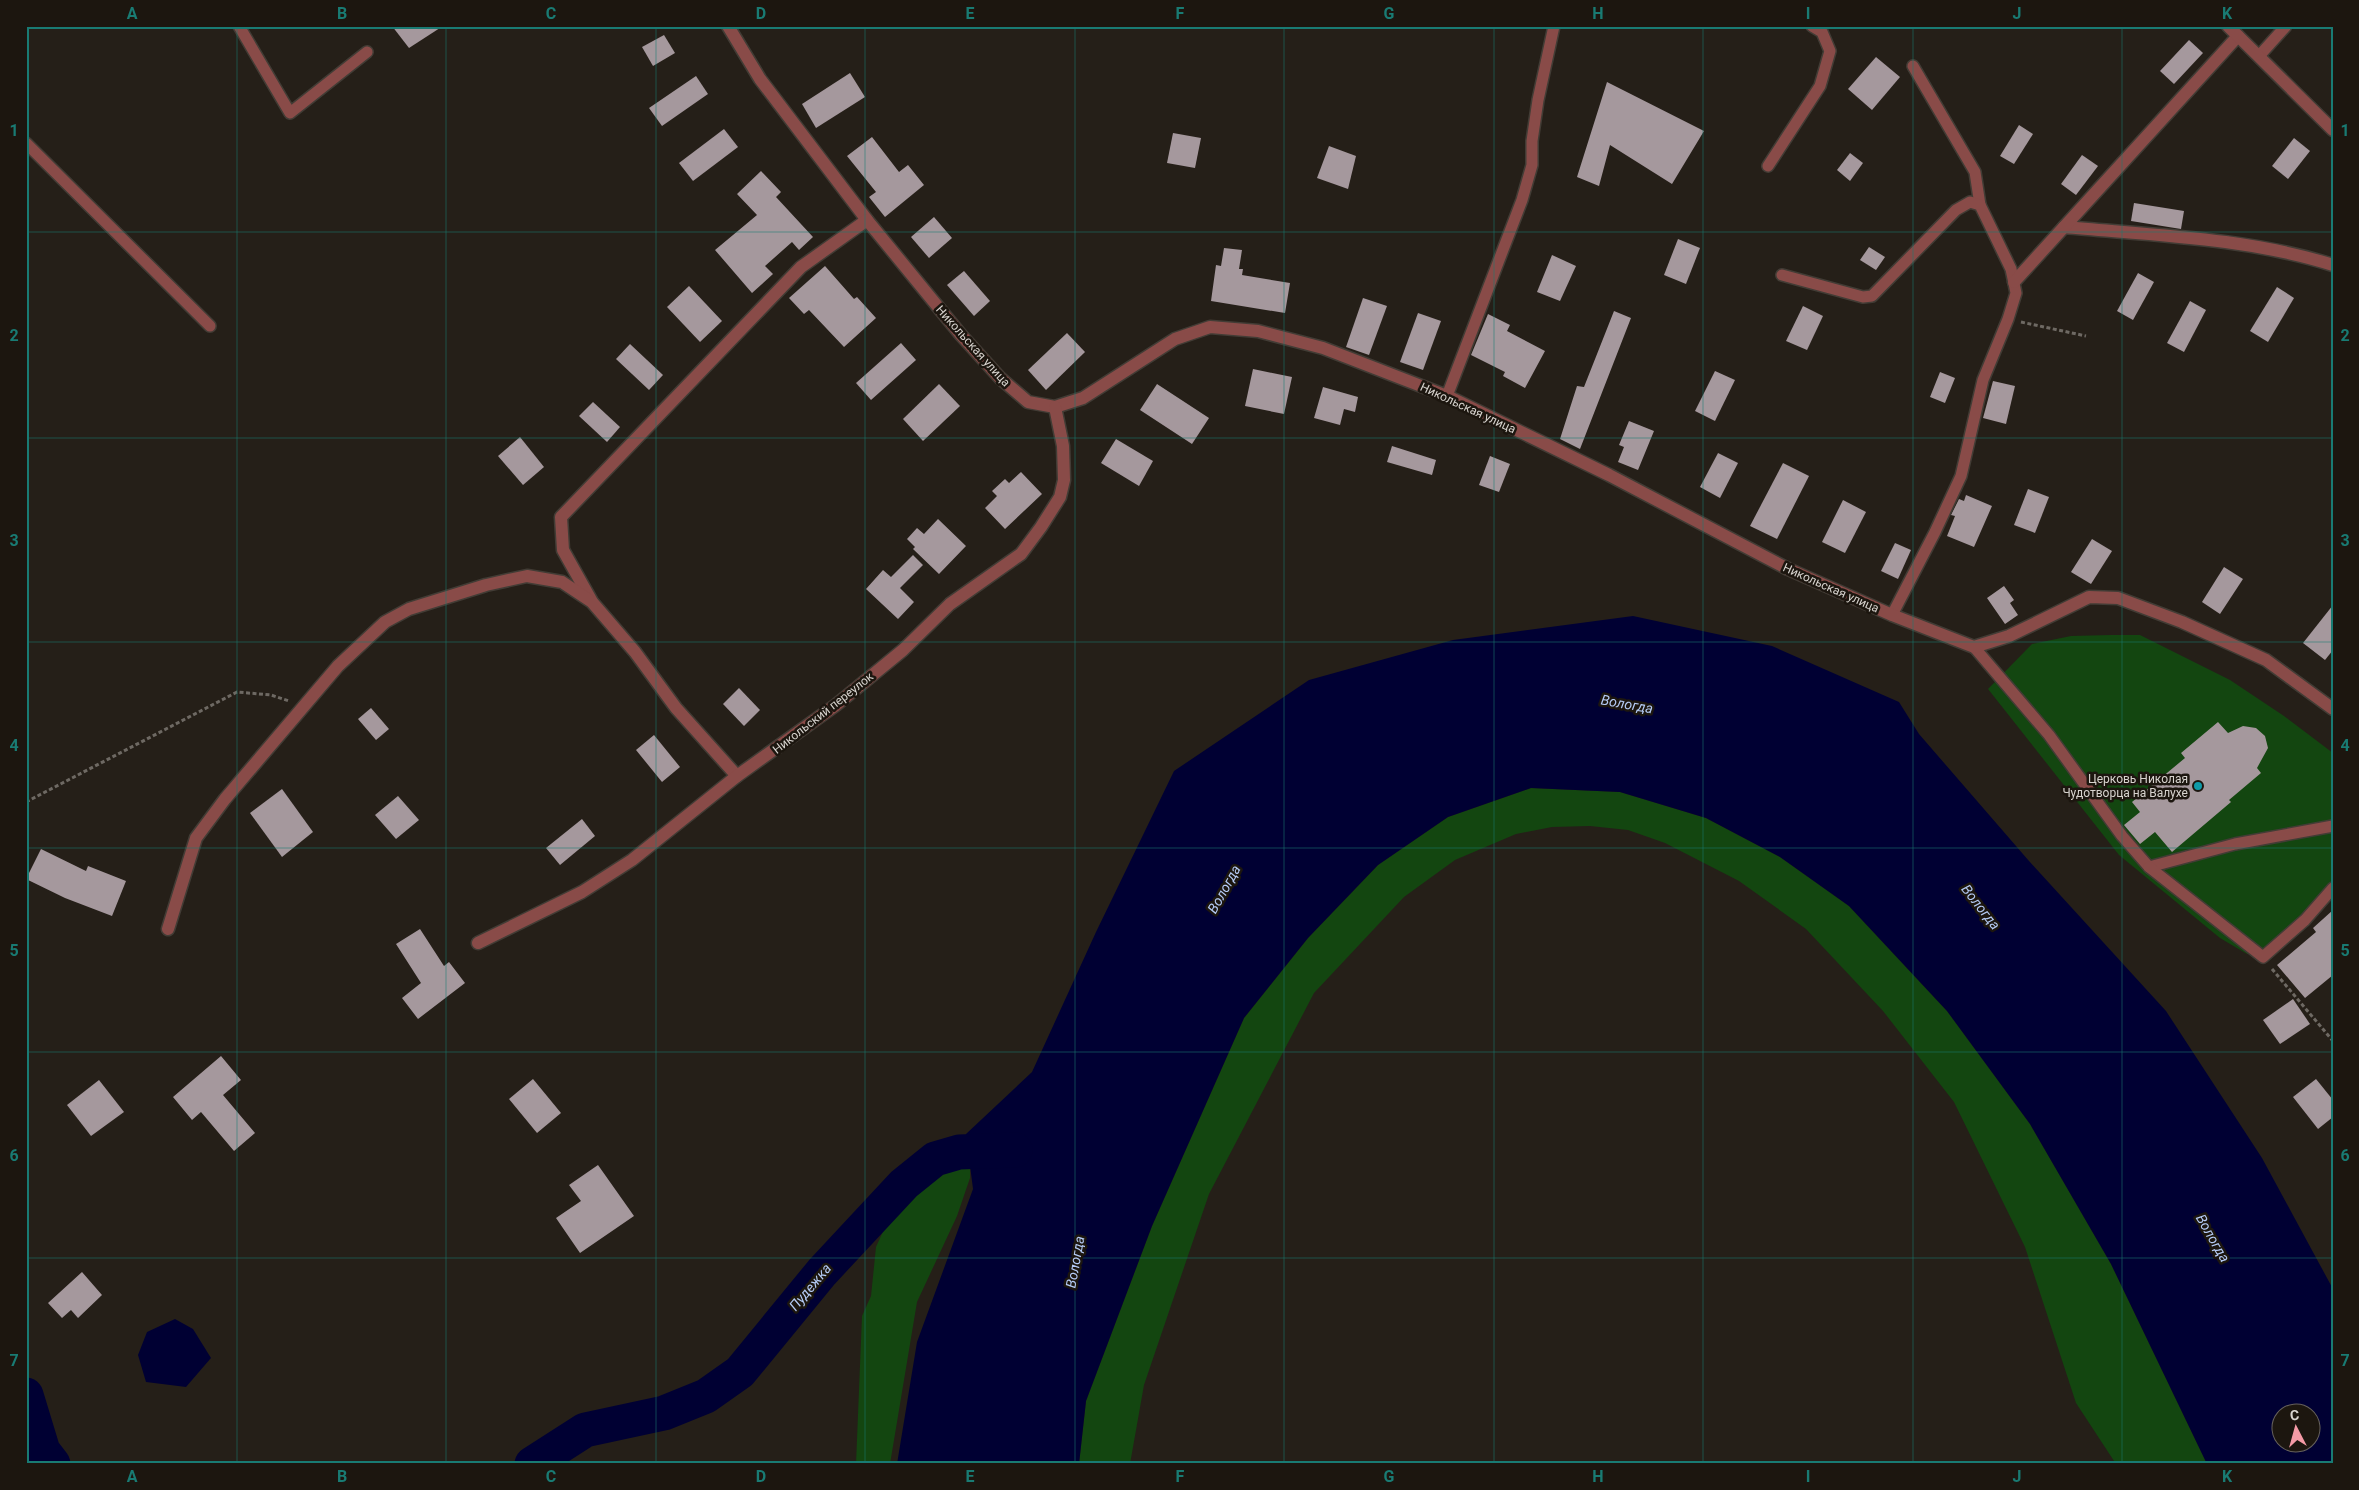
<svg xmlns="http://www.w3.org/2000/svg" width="2359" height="1490" font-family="Roboto,sans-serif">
<rect width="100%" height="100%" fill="#251f18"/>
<!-- green -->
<g fill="#134610">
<polygon points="2111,635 2140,635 2230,680 2284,716 2333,753 2333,880 2286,931 2258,952 2247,954 2220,938 2119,855 1988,689 2032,644 2071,636"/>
<polygon points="1531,788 1620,792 1706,818 1780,857 1849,906 1947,1011 2030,1124 2111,1264 2207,1464 2116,1464 2076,1403 2025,1247 1954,1102 1883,1011 1806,929 1739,881 1665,843 1628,830 1590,826 1552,827 1516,834 1455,860 1404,897 1314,993 1209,1194 1144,1385 1130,1464 1079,1464 1086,1401 1152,1226 1244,1018 1308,938 1378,865 1448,817"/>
<polygon points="956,1160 965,1163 970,1169 970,1178 957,1216 917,1302 890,1464 856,1464 862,1316 871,1296 876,1247 890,1216 939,1165"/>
</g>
<!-- water -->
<g fill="#003" fill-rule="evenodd">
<path d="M 1633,616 L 1772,646 L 1899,702 L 1919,734 L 2029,861 L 2166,1011 L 2262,1158 L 2333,1289 L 2333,1464 L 2207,1464 L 2111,1264 L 2030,1124 L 1947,1011 L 1849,906 L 1780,857 L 1706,818 L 1620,792 L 1531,788 L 1448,817 L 1378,865 L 1308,938 L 1244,1018 L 1152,1226 L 1086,1401 L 1079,1464 L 897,1464 L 917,1342 L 973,1189 L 966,1134 L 1032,1072 L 1096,932 L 1174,771 L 1309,680 L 1453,640 ZM 2282,1412 L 2312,1412 L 2312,1442 L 2282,1442 Z"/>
<polygon points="175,1319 193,1329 211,1358 186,1387 146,1382 138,1355 147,1332"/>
</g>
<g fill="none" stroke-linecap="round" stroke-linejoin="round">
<!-- river -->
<g stroke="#003" stroke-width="35">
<polyline points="26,1395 43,1451 53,1464"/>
<polyline points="532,1464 585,1430 664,1413 706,1396 740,1372 822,1272 904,1184 935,1159 959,1152 1015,1150"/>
</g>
</g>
<!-- building -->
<g fill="#a5989d">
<polygon points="392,26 443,26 409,48"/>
<polygon points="664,35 675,53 653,66 642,47"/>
<polygon points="2189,40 2203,53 2174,84 2160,71"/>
<polygon points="1876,57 1900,77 1872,110 1848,89"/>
<polygon points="850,73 865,97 816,128 802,104"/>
<polygon points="696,76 708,94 662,126 649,108"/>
<polygon points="1607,82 1704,131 1672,184 1610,145 1599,186 1577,177"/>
<polygon points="2019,125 2033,134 2014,164 2000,156"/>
<polygon points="724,129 738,147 693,181 679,163"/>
<polygon points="1173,133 1201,138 1195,168 1167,163"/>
<polygon points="872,137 899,172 908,165 924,185 885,217 869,197 876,192 847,156"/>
<polygon points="2294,138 2310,151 2288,179 2272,166"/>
<polygon points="1329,146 1356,156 1348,189 1317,178"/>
<polygon points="1850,153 1863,163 1850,181 1837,170"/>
<polygon points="2082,155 2098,166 2076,195 2061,184"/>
<polygon points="761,171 781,192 776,197 813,237 799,250 792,242 765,266 773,274 752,293 715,250 757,215 737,194"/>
<polygon points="2134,203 2184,211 2181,229 2131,221"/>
<polygon points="934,217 952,238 929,258 911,237"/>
<polygon points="1678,239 1700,248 1686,284 1664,275"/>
<polygon points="1869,247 1885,257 1876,270 1860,260"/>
<polygon points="1224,248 1242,250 1239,269 1243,269 1242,275 1290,283 1285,313 1211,301 1216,265 1221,266"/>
<polygon points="1552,255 1576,266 1560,301 1537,292"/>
<polygon points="825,266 854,299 857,297 876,318 844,347 809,310 804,314 789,298"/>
<polygon points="964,271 990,301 974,316 947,285"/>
<polygon points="2138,273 2154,282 2133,320 2117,311"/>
<polygon points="689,286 722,321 700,342 667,307"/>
<polygon points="2277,287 2294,298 2268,342 2250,331"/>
<polygon points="1363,298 1387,306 1369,355 1346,347"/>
<polygon points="2190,301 2206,310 2184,352 2167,343"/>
<polygon points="1803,306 1823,316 1807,350 1786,341"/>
<polygon points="1614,311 1631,318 1580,449 1560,439 1577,386 1584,387"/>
<polygon points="1418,313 1441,321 1423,370 1400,362"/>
<polygon points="1488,314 1510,325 1507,331 1545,351 1525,388 1503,376 1505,372 1471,355"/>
<polygon points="1067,333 1085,352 1046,390 1028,370"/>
<polygon points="901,343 916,360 871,400 856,383"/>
<polygon points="630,344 663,375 649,390 616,359"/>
<polygon points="1253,369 1292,377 1284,414 1245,406"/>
<polygon points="1715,371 1735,380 1715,421 1695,411"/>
<polygon points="1940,372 1955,378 1945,403 1930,397"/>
<polygon points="1993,381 2015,386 2006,424 1983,418"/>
<polygon points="939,384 960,406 923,441 903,419"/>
<polygon points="1157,384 1209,418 1192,444 1140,410"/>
<polygon points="1323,387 1358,397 1355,412 1344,409 1340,425 1314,418"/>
<polygon points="593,402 620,427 607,442 579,416"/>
<polygon points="1629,421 1654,431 1638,470 1618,462 1624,447 1619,445"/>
<polygon points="520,437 544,467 523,485 498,456"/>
<polygon points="1116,439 1153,461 1139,486 1101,463"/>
<polygon points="1392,446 1436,460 1432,475 1387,462"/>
<polygon points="1718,453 1738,463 1720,498 1700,487"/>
<polygon points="1490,456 1510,464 1499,492 1479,485"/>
<polygon points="1783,463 1809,476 1777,539 1750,526"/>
<polygon points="1021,472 1042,494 1005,529 985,508 997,496 992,491 1005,479 1009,483"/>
<polygon points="2028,489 2049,497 2035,533 2014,525"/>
<polygon points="1966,495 1992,506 1974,547 1947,536 1955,516 1951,515 1959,499 1964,501"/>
<polygon points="1843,500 1866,512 1845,553 1822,542"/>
<polygon points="938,519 966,546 939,574 913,549 915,547 907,539 917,528 924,534"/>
<polygon points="2092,539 2112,551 2091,584 2071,572"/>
<polygon points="1895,543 1911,550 1898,579 1881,571"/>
<polygon points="913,555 923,565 900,588 914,602 898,619 866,589 883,570 891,577"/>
<polygon points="2224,567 2243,579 2220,614 2202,602"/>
<polygon points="2004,586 2014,600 2010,603 2018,615 2005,624 1987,598"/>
<polygon points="2333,605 2333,650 2325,660 2303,643"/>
<polygon points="739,688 760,710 744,726 723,704"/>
<polygon points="371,708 389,729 376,740 358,719"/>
<polygon points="2218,722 2228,733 2243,726 2256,728 2265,736 2268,748 2257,768 2261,773 2229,800 2231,802 2172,852 2155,832 2140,844 2124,825 2140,812 2132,802 2185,758 2181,753"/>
<polygon points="654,735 680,767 662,782 636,750"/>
<polygon points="282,789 313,832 282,857 250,813"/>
<polygon points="398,796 419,820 396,839 375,815"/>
<polygon points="582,819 595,836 560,865 546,848"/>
<polygon points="41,849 86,871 88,866 126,881 112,916 65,898 26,879"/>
<polygon points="2333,910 2333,975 2305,998 2277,965 2316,932 2313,928"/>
<polygon points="420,929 444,966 449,962 465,983 418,1019 402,998 421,983 396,944"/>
<polygon points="2293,999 2310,1024 2280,1044 2263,1020"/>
<polygon points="221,1056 241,1080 223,1095 255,1133 234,1151 201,1112 192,1120 173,1097"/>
<polygon points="533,1079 561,1113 537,1133 509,1099"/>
<polygon points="2316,1079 2333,1100 2333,1117 2318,1129 2293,1097"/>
<polygon points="99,1080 124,1112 91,1136 67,1105"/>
<polygon points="598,1165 634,1216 580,1253 556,1218 581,1201 569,1185"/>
<polygon points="82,1272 102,1295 78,1318 71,1310 62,1318 48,1303"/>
</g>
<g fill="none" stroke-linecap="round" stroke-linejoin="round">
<defs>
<g id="service">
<polyline points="239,26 290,113 367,52"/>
<polyline points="2259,56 2286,26"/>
<polyline points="1913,66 1975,172 1980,205"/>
<polyline points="26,143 210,326"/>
<polyline points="1768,166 1820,86 1830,51 1822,32 1812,26"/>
<polyline points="1782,275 1863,297 1872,296 1956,210 1970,202 1980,205 2011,269 2016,293 2008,319 1983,380 1961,476 1935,532 1892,615"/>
<polyline points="1447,396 1522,200 1532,165 1532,141 1538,100 1554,26"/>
<polyline points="1974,647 2049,735 2122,836 2149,867 2235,844 2333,826"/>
<polyline points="2149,867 2263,957 2305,920 2333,888"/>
</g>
<g id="minor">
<polyline points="728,26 760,79 867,220 961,335 1000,378 1028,402 1055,407 1083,398 1175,339 1210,327 1258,331 1323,348 1447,396 1609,475 1788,569 1892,615 1974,647 2009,636 2089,597 2118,598 2182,622 2266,660 2333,709"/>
<path d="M 2064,227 C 2151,235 2249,238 2333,265"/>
<polyline points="2014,282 2238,36"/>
<polyline points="591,600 563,550 561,517 801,267 867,220"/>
<polyline points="168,929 196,838 225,799 338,666 385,622 409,609 486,585 527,576 562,582 592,602 635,652 676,708 737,776"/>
<polyline points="478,943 582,892 632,860 737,776 836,705 903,650 950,604 1021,554 1041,527 1060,497 1064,480 1063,446 1055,407"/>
</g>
<polyline id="tertiary" points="2228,26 2333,130"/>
</defs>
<!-- service casing -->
<use href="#service" stroke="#423c35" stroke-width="14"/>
<!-- minor casing -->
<use href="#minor" stroke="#423c35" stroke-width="15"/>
<!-- tertiary casing -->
<use href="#tertiary" stroke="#423c35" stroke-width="15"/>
<!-- path -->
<g stroke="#6e6963" stroke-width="3" stroke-dasharray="4 2.5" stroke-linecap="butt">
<polyline points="2021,322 2086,336"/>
<polyline points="26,802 237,692 271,695 289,701"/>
<polyline points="2272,969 2333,1041"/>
</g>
<!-- service -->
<use href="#service" stroke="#894b48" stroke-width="11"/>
<!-- minor -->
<use href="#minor" stroke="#894b48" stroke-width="12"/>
<!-- tertiary -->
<use href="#tertiary" stroke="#894b48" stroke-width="12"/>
</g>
<!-- grid -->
<path fill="none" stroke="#197b73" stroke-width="1" stroke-opacity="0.55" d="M 237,26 L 237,1464M 446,26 L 446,1464M 656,26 L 656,1464M 865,26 L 865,1464M 1075,26 L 1075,1464M 1284,26 L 1284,1464M 1494,26 L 1494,1464M 1703,26 L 1703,1464M 1913,26 L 1913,1464M 2122,26 L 2122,1464M 26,232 L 2333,232M 26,438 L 2333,438M 26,642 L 2333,642M 26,848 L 2333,848M 26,1052 L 2333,1052M 26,1258 L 2333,1258"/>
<!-- markers -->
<circle fill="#0f9aa8" stroke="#1c160f" stroke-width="2" cx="2198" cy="786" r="5"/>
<g text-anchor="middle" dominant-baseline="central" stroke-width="5" stroke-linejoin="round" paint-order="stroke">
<!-- street labels -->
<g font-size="12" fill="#d8d4cf" stroke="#1c160f">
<text transform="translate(973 346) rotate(48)">Никольская улица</text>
<text transform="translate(1468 408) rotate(25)">Никольская улица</text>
<text transform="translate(1831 588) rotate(24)">Никольская улица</text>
<text transform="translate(823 713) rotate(-38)">Никольский переулок</text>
</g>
<!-- poi labels -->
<g font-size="12" fill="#d8d4cf" stroke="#1c160f" text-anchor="end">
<text x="2188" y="779">Церковь Николая<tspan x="2188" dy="14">Чудотворца на Валухе</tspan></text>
</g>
<!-- water labels -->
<g font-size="14" font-style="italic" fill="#b4caf4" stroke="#1c160f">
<text transform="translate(1627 704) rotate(10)">Вологда</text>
<text transform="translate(1224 889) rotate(-61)">Вологда</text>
<text transform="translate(1981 907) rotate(52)">Вологда</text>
<text transform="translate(2213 1238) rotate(60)">Вологда</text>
<text transform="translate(1075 1262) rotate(-80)">Вологда</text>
<text transform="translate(810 1287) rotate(-50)">Пудежка</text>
</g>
</g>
<!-- border -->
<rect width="2359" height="1490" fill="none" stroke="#1c160f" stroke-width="55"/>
<!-- north arrow -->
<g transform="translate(2296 1428) rotate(354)"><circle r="24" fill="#1c160f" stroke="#67625c"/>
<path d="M0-4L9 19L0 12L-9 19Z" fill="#f49aa6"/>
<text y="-8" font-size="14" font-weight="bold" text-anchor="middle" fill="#d8d4cf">С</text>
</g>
<rect x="28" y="28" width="2304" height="1434" fill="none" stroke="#197b73" stroke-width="2"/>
<g font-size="16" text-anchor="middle" font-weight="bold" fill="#197b73">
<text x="132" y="19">A</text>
<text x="342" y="19">B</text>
<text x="551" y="19">C</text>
<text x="761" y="19">D</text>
<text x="970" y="19">E</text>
<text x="1180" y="19">F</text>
<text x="1389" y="19">G</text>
<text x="1598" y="19">H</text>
<text x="1808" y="19">I</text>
<text x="2017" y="19">J</text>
<text x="2227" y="19">K</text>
<text x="14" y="136">1</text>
<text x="2345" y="136">1</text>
<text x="14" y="341">2</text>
<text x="2345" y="341">2</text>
<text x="14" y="546">3</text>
<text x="2345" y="546">3</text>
<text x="14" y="751">4</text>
<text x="2345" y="751">4</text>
<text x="14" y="956">5</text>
<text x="2345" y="956">5</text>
<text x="14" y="1161">6</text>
<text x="2345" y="1161">6</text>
<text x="14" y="1366">7</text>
<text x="2345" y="1366">7</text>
<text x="132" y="1482">A</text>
<text x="342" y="1482">B</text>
<text x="551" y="1482">C</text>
<text x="761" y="1482">D</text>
<text x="970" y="1482">E</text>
<text x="1180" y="1482">F</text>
<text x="1389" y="1482">G</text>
<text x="1598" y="1482">H</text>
<text x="1808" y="1482">I</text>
<text x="2017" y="1482">J</text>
<text x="2227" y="1482">K</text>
</g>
</svg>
